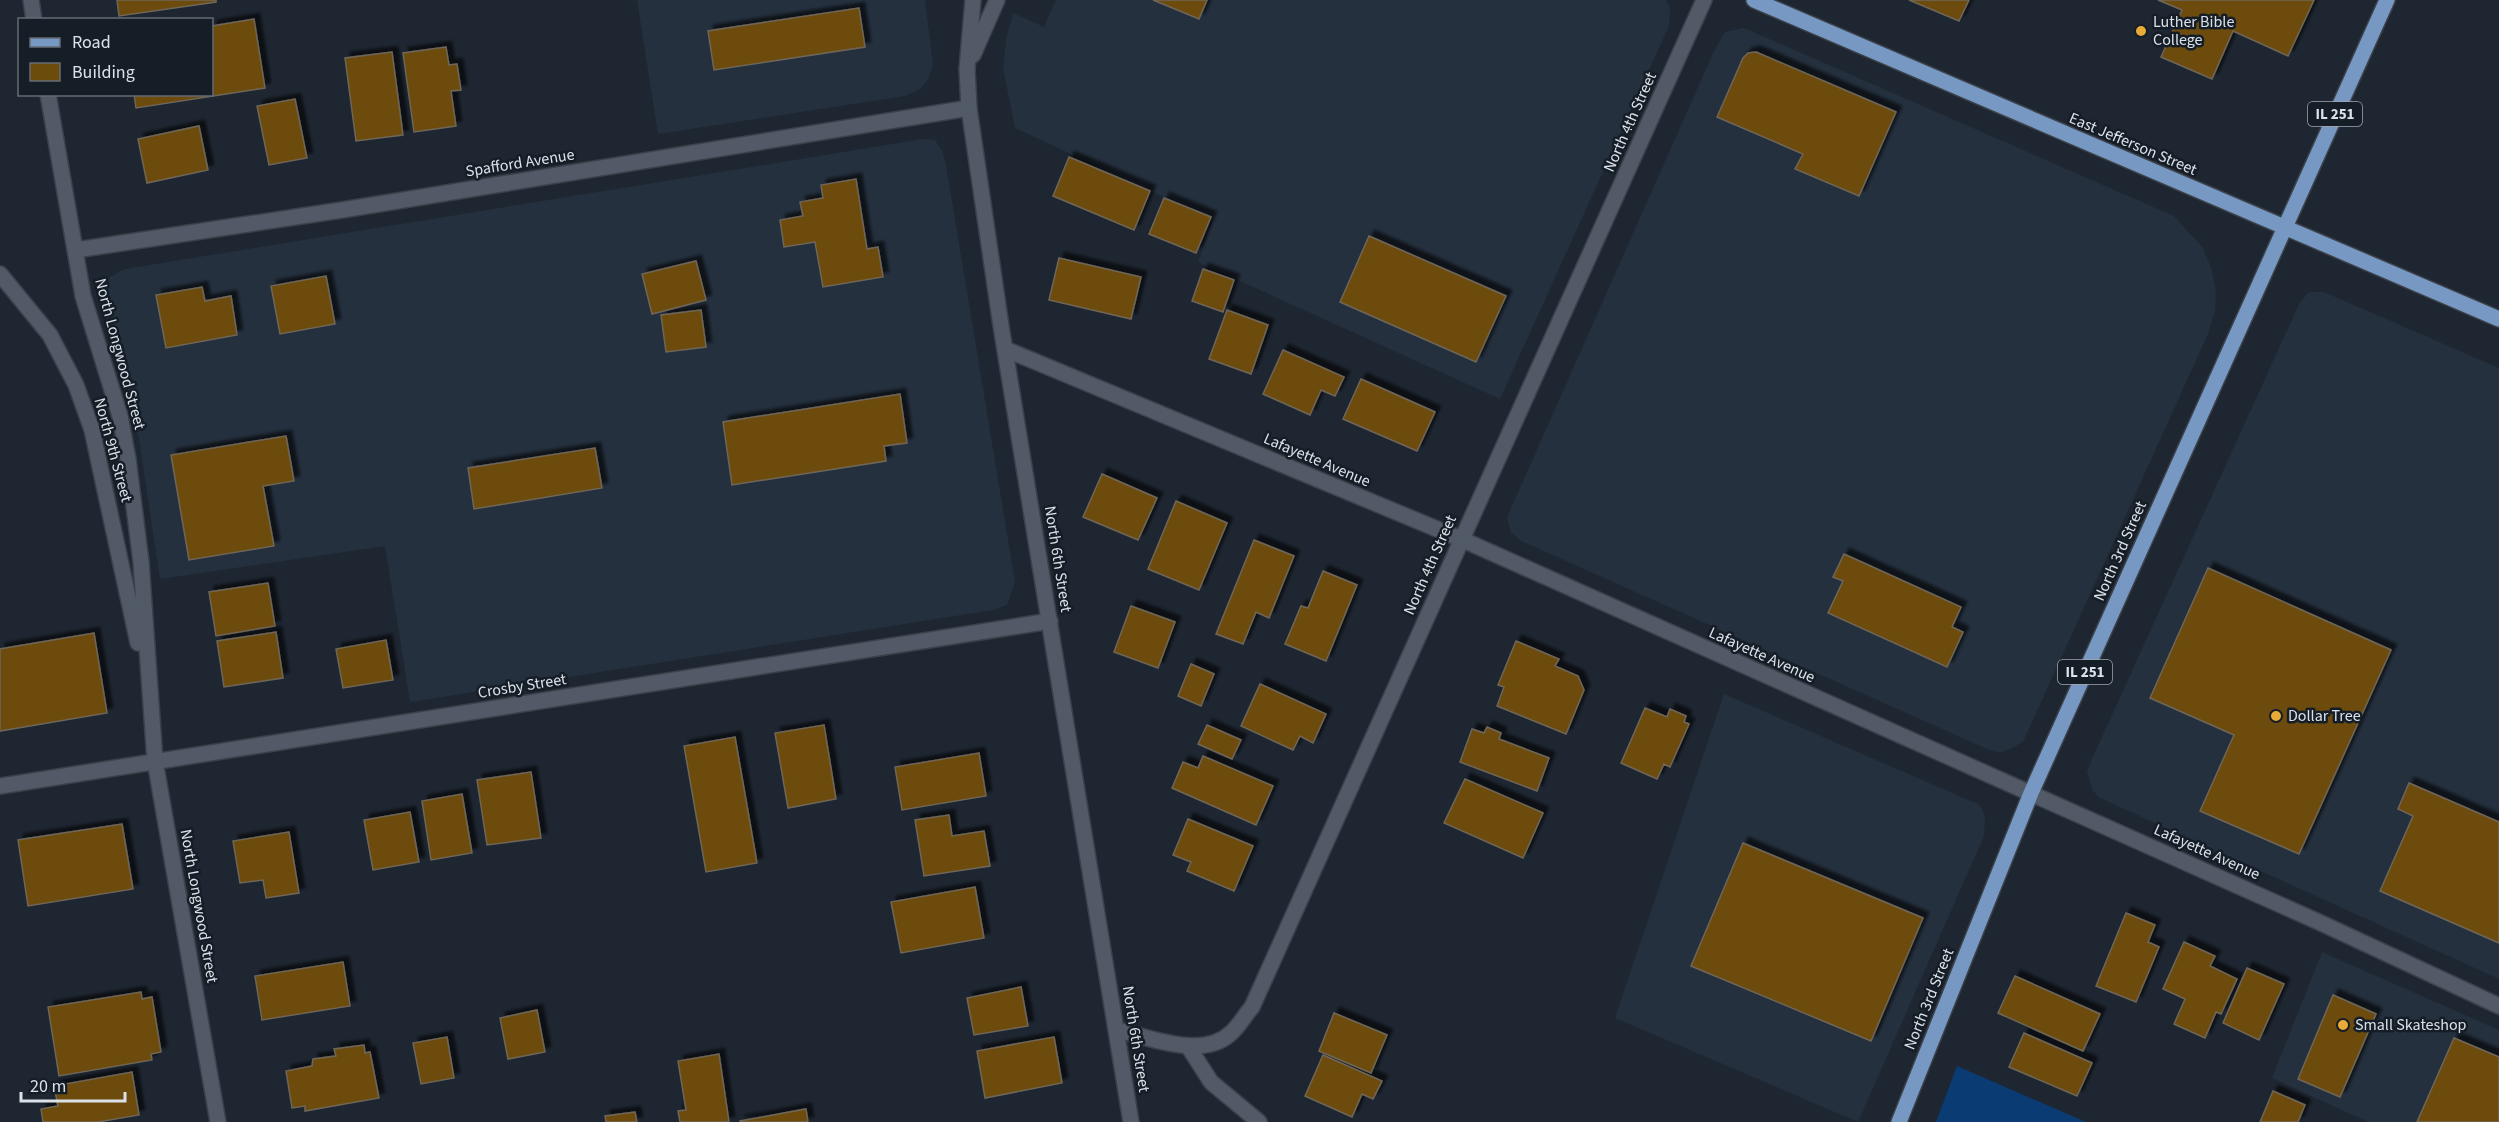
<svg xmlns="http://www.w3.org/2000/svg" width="2499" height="1122" font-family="'Source Sans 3',sans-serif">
<defs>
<filter id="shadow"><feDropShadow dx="5.5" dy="-5.5" stdDeviation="1.5" flood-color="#0009"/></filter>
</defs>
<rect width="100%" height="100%" fill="#1e2631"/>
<!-- built -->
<g fill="#24303e">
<polygon points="637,0 925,0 933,65 928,80 920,89 905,96 658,134"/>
<polygon points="1056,0 1666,0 1670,8 1669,26 1500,399 1198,262 1213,220 1015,128 1003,68 1006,40 1013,13 1044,27"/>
<polygon points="1744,28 2174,216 2203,248 2212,270 2216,293 2215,311 2208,334 2023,742 2012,748 2000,753 1987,749 1521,541 1511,532 1507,518 1512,506 1715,49 1725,32"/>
<polygon points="923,139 935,140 942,150 946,165 1015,582 1007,605 993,610 410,702 385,546 160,579 139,439 103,307 104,291 110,277 125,269"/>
<polygon points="2309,292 2324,292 2499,368 2499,979 2100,798 2093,791 2089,778 2087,772 2092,759 2300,302"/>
<polygon points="1724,694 1980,805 1985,817 1984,836 1858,1122 1615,1018"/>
<polygon points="2322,952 2499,1030 2499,1122 2368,1122 2272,1078"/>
</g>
<!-- green -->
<polygon fill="#0a3c73" points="1957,1066 2086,1122 1936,1122"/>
<!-- building -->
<g fill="#6c4c0c" stroke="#6f6659" stroke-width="1.5" filter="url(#shadow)">
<polygon points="117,0 216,0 216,2 119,16"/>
<polygon points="1153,0 1207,0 1199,19"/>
<polygon points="1909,0 1969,0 1959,21"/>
<polygon points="2158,0 2314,0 2288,56 2233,31 2212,79 2161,57 2182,10"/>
<polygon points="859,8 865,47 714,70 708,31"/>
<polygon points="254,19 265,88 136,108 134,94 212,94 212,26"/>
<polygon points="446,47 449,65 457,64 461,90 451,91 456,126 414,132 403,53"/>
<polygon points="392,52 403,135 356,141 345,58"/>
<polygon points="1756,52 1896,112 1859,196 1795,169 1803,154 1717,117 1743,58 1748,53"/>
<polygon points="295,99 307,158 269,165 257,106"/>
<polygon points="199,126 208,170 147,183 138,139"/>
<polygon points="1069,157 1150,191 1134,230 1053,196"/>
<polygon points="856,179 867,249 878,247 883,277 823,287 815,242 784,247 780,220 803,216 800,202 823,198 821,185"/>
<polygon points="1164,198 1211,217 1196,253 1149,234"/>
<polygon points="1369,236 1506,296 1476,362 1340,302"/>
<polygon points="1059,258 1141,277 1131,319 1049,300"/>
<polygon points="696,261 706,300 652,314 642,274"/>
<polygon points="1203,269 1234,280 1223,312 1192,301"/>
<polygon points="326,276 335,324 280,334 271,286"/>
<polygon points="202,287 205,301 231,296 237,335 166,348 156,295"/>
<polygon points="701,310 706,347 666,352 661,315"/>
<polygon points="1227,310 1268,325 1251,374 1209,359"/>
<polygon points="1283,350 1344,377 1335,396 1321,390 1310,415 1263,394"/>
<polygon points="1361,379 1435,412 1417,451 1343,419"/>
<polygon points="900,394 907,443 884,446 886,461 732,485 723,422"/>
<polygon points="286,436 294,481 263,486 274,546 189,560 171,455"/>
<polygon points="595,448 602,488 474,509 468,468"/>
<polygon points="1102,474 1157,498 1138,540 1083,517"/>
<polygon points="1176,501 1227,523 1199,590 1148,569"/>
<polygon points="1254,540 1294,556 1269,618 1256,612 1243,644 1216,634"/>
<polygon points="1844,554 1961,607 1952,627 1963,632 1947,667 1828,613 1843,581 1833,577"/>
<polygon points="2208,568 2391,650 2299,854 2200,811 2234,735 2150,698"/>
<polygon points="1323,571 1357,585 1326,661 1285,644 1301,606 1308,608"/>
<polygon points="268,583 275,626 216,636 209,592"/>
<polygon points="1131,606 1175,622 1158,668 1114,652"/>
<polygon points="276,632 283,678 224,687 217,641"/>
<polygon points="94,633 107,713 0,731 0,649"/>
<polygon points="386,640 393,680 343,688 336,649"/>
<polygon points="1516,641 1559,659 1555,666 1578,676 1584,690 1566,734 1497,706 1504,687 1498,685"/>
<polygon points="1191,664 1214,674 1201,706 1178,696"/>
<polygon points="1260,684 1326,714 1313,743 1300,736 1293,750 1241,726"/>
<polygon points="1645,708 1667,717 1670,709 1686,716 1684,722 1689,724 1670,767 1664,764 1657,779 1621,763"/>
<polygon points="824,725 836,799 788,808 775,733"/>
<polygon points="1207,725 1241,740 1232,759 1198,744"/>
<polygon points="1487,727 1501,733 1499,739 1549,758 1537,791 1460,762 1472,729 1484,733"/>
<polygon points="735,737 757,863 706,872 684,746"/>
<polygon points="979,753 986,796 902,810 895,767"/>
<polygon points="1203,756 1273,786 1256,825 1172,788 1183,762 1198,768"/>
<polygon points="531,772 541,838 487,845 477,780"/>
<polygon points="1465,779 1543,813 1523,858 1444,823"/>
<polygon points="2409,783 2499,822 2499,943 2380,891 2413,816 2398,809"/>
<polygon points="462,794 472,853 431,860 422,801"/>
<polygon points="410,812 419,862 373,870 364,820"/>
<polygon points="949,815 952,836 984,831 990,866 924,876 915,820"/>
<polygon points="1188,819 1253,846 1234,891 1187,871 1191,862 1173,855"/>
<polygon points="122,824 133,889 28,906 18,840"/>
<polygon points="289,832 299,893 266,898 263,880 240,883 233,841"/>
<polygon points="1743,843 1923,918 1871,1041 1691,966"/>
<polygon points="975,887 984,938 901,953 891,902"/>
<polygon points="2126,913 2155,925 2148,942 2159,947 2136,1002 2096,986"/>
<polygon points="2184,942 2215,956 2210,966 2237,979 2221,1014 2216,1012 2205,1038 2174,1024 2185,999 2163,989"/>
<polygon points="343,962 350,1006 262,1020 255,976"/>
<polygon points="2247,968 2284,984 2259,1040 2223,1023"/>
<polygon points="2015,976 2100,1014 2083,1051 1998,1013"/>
<polygon points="1021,987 1028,1026 974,1035 967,998"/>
<polygon points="141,992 142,999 152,997 161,1052 151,1054 152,1060 59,1076 48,1007"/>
<polygon points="2333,995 2376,1014 2340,1097 2298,1079"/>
<polygon points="537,1010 545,1052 508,1059 500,1018"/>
<polygon points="1334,1013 1387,1035 1371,1073 1319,1051"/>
<polygon points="2024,1033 2092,1063 2077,1096 2009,1067"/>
<polygon points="447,1037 454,1078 421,1084 413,1043"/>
<polygon points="1054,1037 1062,1083 985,1098 977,1051"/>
<polygon points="2454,1038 2499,1057 2499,1122 2417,1122"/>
<polygon points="364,1045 365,1053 370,1052 379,1098 305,1111 305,1106 292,1108 286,1071 312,1066 313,1059 336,1056 334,1049"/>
<polygon points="719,1054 729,1122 680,1122 678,1111 686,1110 678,1061"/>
<polygon points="1323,1055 1382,1081 1373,1099 1362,1094 1352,1117 1305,1096"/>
<polygon points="132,1072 139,1115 98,1122 43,1122 41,1109 58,1106 54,1086"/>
<polygon points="2273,1091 2305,1105 2298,1122 2260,1122"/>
<polygon points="806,1109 808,1122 740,1122 740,1121"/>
<polygon points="635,1112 637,1122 606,1122 605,1116"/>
</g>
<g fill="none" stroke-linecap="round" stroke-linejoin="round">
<defs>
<g id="street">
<polyline points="76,250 342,210 969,108"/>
<polyline points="1005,349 1461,539 2321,923 2499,1006"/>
<polyline points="0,786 1050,621"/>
<path d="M 1117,1030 C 1149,1037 1203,1060 1231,1033 C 1239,1026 1245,1015 1252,1007 L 1704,0"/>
<polyline points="1188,1046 1211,1082 1259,1122"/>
</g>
<g id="secondary">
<polyline points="31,0 34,20"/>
<polyline points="973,0 967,69 969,108 1001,326 1131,1122"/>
<polyline points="973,55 997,0"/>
<polyline points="48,94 83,296 120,416 128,459 141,562 155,761 218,1122"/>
<polyline points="0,274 50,335 76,385 92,430 138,643"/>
</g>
<g id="primary">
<polyline points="1754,0 2499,319"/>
<polyline points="1899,1122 2031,793 2387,0"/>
</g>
</defs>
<!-- street casing -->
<use href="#street" stroke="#3b414a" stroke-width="18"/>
<!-- secondary casing -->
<use href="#secondary" stroke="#3b414a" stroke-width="18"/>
<!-- primary casing -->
<use href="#primary" stroke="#3b414a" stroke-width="18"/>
<!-- street -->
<use href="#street" stroke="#515a66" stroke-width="15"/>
<!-- secondary -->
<use href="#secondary" stroke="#515a66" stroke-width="15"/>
<!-- primary -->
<use href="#primary" stroke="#7798c2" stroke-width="15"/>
</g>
<!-- markers -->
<g fill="#e9ab38" stroke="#151d27" stroke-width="2">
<circle cx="2141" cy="31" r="6"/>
<circle cx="2276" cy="716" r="6"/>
<circle cx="2343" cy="1025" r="6"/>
</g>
<g text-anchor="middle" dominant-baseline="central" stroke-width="5" stroke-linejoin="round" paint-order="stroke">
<!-- shield labels -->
<g fill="#151d27" stroke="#a0a6ae" stroke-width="1.5">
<rect x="2308" y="102" width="54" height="24" rx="4.5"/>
<rect x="2058" y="660" width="54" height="24" rx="4.5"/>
</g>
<g font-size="15" font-weight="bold" fill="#dbe1e8">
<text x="2335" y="114">IL 251</text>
<text x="2085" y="672">IL 251</text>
</g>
<!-- poi labels -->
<g font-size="16" fill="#dbe1e8" stroke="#151d27" text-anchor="start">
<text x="2153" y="22">Luther Bible<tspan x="2153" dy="18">College</tspan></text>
<text x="2288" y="716">Dollar Tree</text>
<text x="2355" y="1025">Small Skateshop</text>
</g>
<!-- street labels -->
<g font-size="16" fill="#dbe1e8" stroke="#151d27">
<text transform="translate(1630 122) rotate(-66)">North 4th Street</text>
<text transform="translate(2133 144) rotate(23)">East Jefferson Street</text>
<text transform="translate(520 163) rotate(-9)">Spafford Avenue</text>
<text transform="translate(120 354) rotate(75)">North Longwood Street</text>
<text transform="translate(113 450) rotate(75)">North 9th Street</text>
<text transform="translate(1317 460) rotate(23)">Lafayette Avenue</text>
<text transform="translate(2120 551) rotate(-66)">North 3rd Street</text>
<text transform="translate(1058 559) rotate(81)">North 6th Street</text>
<text transform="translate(1430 565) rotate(-66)">North 4th Street</text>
<text transform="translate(1762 655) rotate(24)">Lafayette Avenue</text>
<text transform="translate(522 686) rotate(-9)">Crosby Street</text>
<text transform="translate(2207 852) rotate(24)">Lafayette Avenue</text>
<text transform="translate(199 906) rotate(80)">North Longwood Street</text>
<text transform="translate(1929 999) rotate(-68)">North 3rd Street</text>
<text transform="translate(1136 1039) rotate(81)">North 6th Street</text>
</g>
</g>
<!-- legend -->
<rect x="18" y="18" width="195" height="78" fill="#151d27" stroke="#646b74" stroke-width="1.5"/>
<rect x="30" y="38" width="30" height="9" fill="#7798c2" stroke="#646b74" stroke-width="1.5"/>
<text x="72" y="48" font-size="18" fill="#dbe1e8">Road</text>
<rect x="30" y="63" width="30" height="18" fill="#6c4c0c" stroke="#646b74" stroke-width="1.5"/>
<text x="72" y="78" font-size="18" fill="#dbe1e8">Building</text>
<!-- scale -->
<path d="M21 1092v9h104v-9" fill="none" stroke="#dbe1e8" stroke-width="3"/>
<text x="30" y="1092" font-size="18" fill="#dbe1e8" stroke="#151d27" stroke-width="4.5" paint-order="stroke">20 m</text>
</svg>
